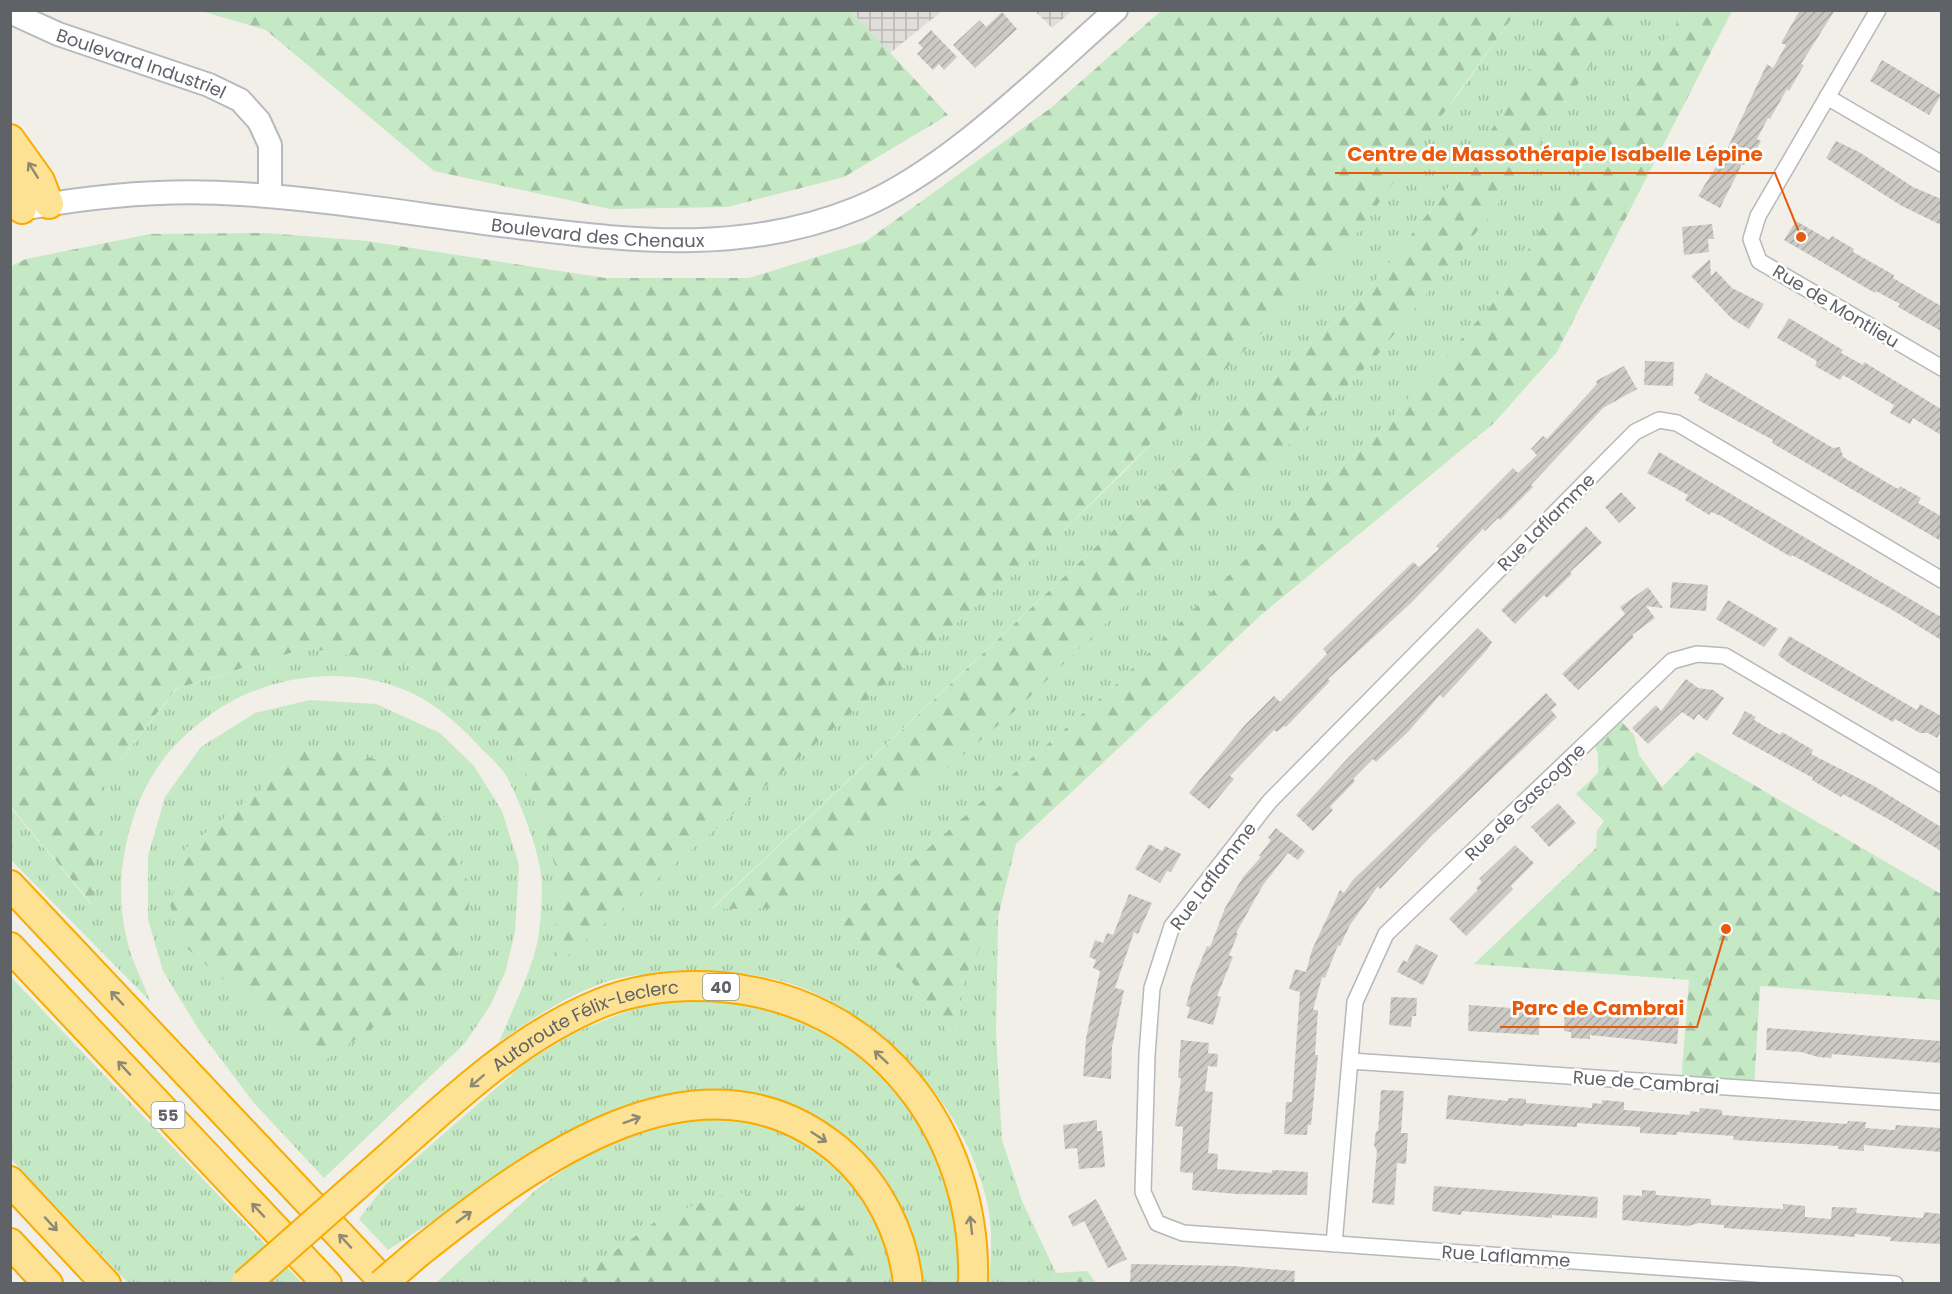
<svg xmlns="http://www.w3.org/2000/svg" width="1952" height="1294" font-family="Poppins,sans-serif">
<defs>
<pattern id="industrial-grid" width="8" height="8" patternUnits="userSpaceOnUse" patternTransform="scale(1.5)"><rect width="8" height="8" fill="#e0deda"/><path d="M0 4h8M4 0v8" fill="none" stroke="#b9b8b5"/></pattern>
<pattern id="grass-tufts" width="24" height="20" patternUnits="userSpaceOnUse" patternTransform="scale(1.5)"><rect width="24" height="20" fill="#c5e8c5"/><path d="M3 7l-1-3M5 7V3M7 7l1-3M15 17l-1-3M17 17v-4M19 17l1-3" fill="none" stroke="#a3c0a4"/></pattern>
<pattern id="forest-firs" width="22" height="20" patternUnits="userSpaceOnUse" patternTransform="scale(1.5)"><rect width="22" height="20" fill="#c5e8c5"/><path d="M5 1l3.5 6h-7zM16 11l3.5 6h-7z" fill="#a3c0a4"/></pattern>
<pattern id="building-hatch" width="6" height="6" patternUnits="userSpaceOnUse" patternTransform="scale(1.5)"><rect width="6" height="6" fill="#cccac5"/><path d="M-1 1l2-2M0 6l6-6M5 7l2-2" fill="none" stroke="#a9a8a4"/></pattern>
</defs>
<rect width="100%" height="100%" fill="#f1efe8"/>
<!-- industrial -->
<g fill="url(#industrial-grid)">
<polygon points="851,11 942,11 890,53"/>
<polygon points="1035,11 1072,11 1052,28"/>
</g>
<!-- grass -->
<g fill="url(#grass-tufts)" fill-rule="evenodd">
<path d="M 1517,11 L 1565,11 L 1485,140 L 1369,289 L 712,908 L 784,908 L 1017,709 L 1230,503 L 1375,358 L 1491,214 L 1627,11 L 1685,11 L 1492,304 L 1387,423 L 1113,687 L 839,926 L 906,974 L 954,1040 L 966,974 L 998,917 L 996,1033 L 1002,1140 L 1022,1201 L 1056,1273 L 1052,1283 L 989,1283 C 991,1258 993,1231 988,1206 C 968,1112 892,1024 803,988 C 768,974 725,970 687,972 C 658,973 624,974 597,985 C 562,999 530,1020 499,1042 C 511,1013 536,962 539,932 C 541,914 543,892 541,875 C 538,846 520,803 507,777 C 500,765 487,755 478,745 C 461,726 435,704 412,693 C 348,663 266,674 210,715 C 175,740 151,769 136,810 C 121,851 116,896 127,940 C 131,960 143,981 150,1001 L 11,860 L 10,807 L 91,904 L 105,779 L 177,689 L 306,648 L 408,664 L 474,708 L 527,775 L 558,876 L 555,966 L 1055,539 L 1126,470 L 1210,382 L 1457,96 Z"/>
<path d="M 310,700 L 376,704 L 440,733 L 474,766 L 502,811 L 519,865 L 515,932 L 505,973 L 490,1006 L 465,1043 L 324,1178 L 254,1103 L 199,1030 L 163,971 L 148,919 L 148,856 L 165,797 L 201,747 L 255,713 ZM 260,791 L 171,905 L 185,849 Z"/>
<polygon points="10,976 302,1283 128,1283 11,1159"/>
<polygon points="708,997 771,1007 851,1047 904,1098 940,1156 961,1232 961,1283 920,1283 894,1198 868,1159 832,1131 776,1100 700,1091 637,1105 567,1134 388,1250 359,1219 385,1185 525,1063 575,1032 638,1007"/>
<polygon points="736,1113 804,1138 846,1176 875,1211 891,1249 893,1283 868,1283 862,1256 660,1218 571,1283 435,1284 537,1189 591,1150 667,1119"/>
</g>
<!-- forest -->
<g fill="url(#forest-firs)">
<polygon points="1162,10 1517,11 1345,250 1055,539 554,967 558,876 527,775 474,708 408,664 306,648 176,689 105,779 92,904 11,807 11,266 26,259 150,234 266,233 367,241 605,278 749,278 865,242 1052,107"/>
<polygon points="201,11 851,11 948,115 844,177 727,207 610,209 434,171 266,30"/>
<polygon points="1565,11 1627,11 1491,214 1375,358 1230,503 1017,709 784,908 712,909 1369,289 1485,140"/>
<polygon points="1685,11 1732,11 1557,352 1494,423 1261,615 1016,844 998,917 966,974 954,1040 906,974 839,926 1113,687 1387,423 1492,304"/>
<polygon points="1621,721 1634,735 1639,755 1662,787 1697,752 1941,894 1941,1000 1760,986 1754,1089 1681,1085 1689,980 1474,964 1596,848 1597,831 1604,821 1576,794 1598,773 1598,755 1594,741 1608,725"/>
<polygon points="304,746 342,750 392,764 438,801 471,891 465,933 449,975 321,1063 182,944 170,905 185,849 260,791 277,765"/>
<polygon points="732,1191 826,1214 862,1256 868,1283 571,1283 660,1218"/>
<polygon points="1087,1271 1096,1283 1052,1283 1056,1273"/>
</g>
<!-- building -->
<g fill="url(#building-hatch)">
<polygon points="1800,10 1835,10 1801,64 1804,65 1789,91 1787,89 1770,119 1768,118 1757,139 1761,141 1752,158 1749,156 1744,165 1742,164 1720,208 1698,196 1728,147 1767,64 1773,68 1786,45 1781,43"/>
<polygon points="1002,12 1017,29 975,68 953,45 980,20 986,27"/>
<polygon points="931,30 957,57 944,70 939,64 933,70 917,54 923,48 918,43"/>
<polygon points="1882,60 1941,95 1929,115 1870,81"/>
<polygon points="1836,141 1859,152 1913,187 1941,199 1941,225 1902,206 1826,158"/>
<polygon points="1796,221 1829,240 1832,236 1854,249 1853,252 1894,275 1893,278 1941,306 1941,331 1898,307 1900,304 1876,291 1875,293 1784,240"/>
<polygon points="1712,224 1714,239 1708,239 1709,252 1684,255 1682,227"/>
<polygon points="1710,259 1711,276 1716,271 1732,288 1764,304 1749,329 1731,318 1691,276"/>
<polygon points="1789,318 1843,350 1841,353 1863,365 1864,362 1941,409 1941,435 1913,418 1910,424 1890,413 1894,405 1843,375 1840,380 1815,366 1817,361 1777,338"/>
<polygon points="1645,361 1674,362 1673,386 1644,385"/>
<polygon points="1624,366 1637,389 1603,408 1531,485 1533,487 1500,520 1498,518 1485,531 1483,529 1411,603 1328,679 1330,681 1286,727 1284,726 1277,732 1274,730 1230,776 1234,779 1209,809 1189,793 1244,726 1274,696 1280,702 1327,654 1323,649 1413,562 1419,567 1439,549 1436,546 1513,468 1518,473 1537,455 1531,449 1543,436 1547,439 1597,384 1596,381"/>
<polygon points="1706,373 1833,448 1840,447 1843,457 1898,489 1900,486 1921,498 1918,503 1941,516 1941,541 1772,443 1773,440 1698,400 1700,397 1694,393"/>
<polygon points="1659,452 1941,617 1941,640 1891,609 1792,555 1791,557 1721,516 1711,512 1709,515 1685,500 1688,495 1647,473"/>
<polygon points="1621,492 1636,508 1619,523 1605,507"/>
<polygon points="1586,526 1602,543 1570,572 1572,574 1547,598 1544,595 1515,624 1501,610"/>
<polygon points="1672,582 1708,585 1706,611 1670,608"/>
<polygon points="1648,587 1663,608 1646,606 1655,618 1632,635 1634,637 1578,690 1562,674 1625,614 1620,607"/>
<polygon points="1728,600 1778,629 1764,647 1716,619"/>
<polygon points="1478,628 1492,642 1487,650 1443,698 1440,695 1408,732 1376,762 1373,759 1353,779 1355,781 1330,807 1333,810 1313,831 1296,815 1302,808 1346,760"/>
<polygon points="1789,636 1917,710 1920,704 1941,716 1941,731 1937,738 1928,733 1920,733 1895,719 1893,722 1790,664 1778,655"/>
<polygon points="1686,679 1698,688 1713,690 1724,698 1707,721 1698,714 1694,720 1682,712 1648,744 1632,728 1656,705 1661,711"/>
<polygon points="1546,693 1557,705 1551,710 1557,717 1432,835 1380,889 1378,886 1350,925 1340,946 1338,945 1325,978 1322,977 1313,1010 1318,1010 1315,1055 1318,1055 1311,1125 1308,1125 1307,1135 1284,1134 1286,1102 1292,1102 1300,992 1289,989 1295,969 1306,972 1312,950 1340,890 1344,893 1352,881"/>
<polygon points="1745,711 1756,717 1754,720 1780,735 1782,732 1813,750 1811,754 1874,786 1941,827 1941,851 1888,819 1843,794 1841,797 1812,780 1813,778 1732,734"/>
<polygon points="1558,803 1576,823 1549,847 1531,827"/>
<polygon points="1276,828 1305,851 1298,860 1288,853 1263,885 1236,933 1238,934 1229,955 1233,957 1217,996 1221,997 1213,1025 1187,1018 1190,1007 1186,1006 1192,983 1207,946 1210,947 1225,908 1243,877 1261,857 1259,856 1271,840 1268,838"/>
<polygon points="1149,844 1162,851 1165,846 1181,854 1171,872 1167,871 1160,883 1135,869"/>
<polygon points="1515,845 1534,863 1511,886 1513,889 1466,936 1449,919 1478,890 1476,888 1482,882 1479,879"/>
<polygon points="1129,894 1152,903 1138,934 1134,932 1115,988 1124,990 1112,1047 1111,1079 1083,1076 1086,1039 1100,971 1093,968 1096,960 1089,957 1095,940 1103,943 1107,933 1113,935"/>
<polygon points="1416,944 1438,955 1423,985 1397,972 1403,960 1407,962"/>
<polygon points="1391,997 1417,998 1416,1016 1412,1016 1411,1027 1389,1025"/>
<polygon points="1469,1005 1540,1010 1539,1035 1468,1031"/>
<polygon points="1565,1009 1679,1017 1677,1044 1590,1035 1590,1039 1571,1038 1571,1032 1564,1031"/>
<polygon points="1767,1028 1941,1041 1941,1063 1832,1054 1831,1058 1818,1057 1801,1052 1766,1050"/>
<polygon points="1181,1040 1209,1043 1208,1053 1218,1054 1217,1067 1208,1066 1205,1091 1213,1092 1208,1153 1218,1154 1217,1169 1272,1173 1272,1170 1308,1172 1307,1195 1237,1194 1192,1190 1193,1173 1180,1172 1183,1127 1175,1126 1181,1078 1178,1078"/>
<polygon points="1381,1090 1404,1091 1401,1133 1408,1133 1406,1164 1397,1163 1394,1205 1372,1203 1377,1151 1374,1145 1376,1131 1378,1131"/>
<polygon points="1448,1095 1508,1101 1508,1098 1526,1099 1526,1103 1592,1108 1592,1103 1602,1104 1602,1100 1624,1102 1624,1110 1690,1115 1690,1111 1699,1112 1700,1108 1722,1110 1722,1115 1847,1124 1848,1121 1866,1122 1865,1128 1895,1130 1896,1125 1941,1128 1941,1152 1864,1145 1864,1151 1838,1149 1838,1146 1733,1140 1734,1136 1677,1132 1677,1135 1640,1133 1640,1127 1577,1123 1577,1127 1524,1124 1524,1126 1446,1119"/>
<polygon points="1097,1120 1097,1131 1102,1131 1105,1167 1079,1169 1077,1148 1065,1149 1063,1125"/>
<polygon points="1434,1186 1598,1197 1597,1218 1552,1215 1552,1218 1462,1211 1461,1215 1432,1211"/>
<polygon points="1642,1190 1656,1191 1656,1195 1711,1199 1711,1205 1783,1209 1783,1204 1805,1206 1805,1217 1831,1219 1832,1207 1857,1208 1856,1213 1923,1218 1924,1212 1941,1214 1941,1244 1890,1241 1891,1237 1855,1234 1855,1237 1830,1235 1724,1228 1724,1225 1699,1223 1688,1226 1622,1220 1623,1195 1642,1196"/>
<polygon points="1096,1199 1127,1259 1108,1268 1084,1221 1073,1227 1068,1216"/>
<polygon points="1131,1264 1233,1266 1295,1271 1294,1284 1130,1284"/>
</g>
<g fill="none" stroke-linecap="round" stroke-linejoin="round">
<defs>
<g id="street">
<polyline points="1878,10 1758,216 1751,239 1759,261 1942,368"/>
<polyline points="1827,97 1942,164"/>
<polyline points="1351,1061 1942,1102"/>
<polyline points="1334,1244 1355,1002 1386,934 1672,661 1697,654 1725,656 1942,784"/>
<polyline points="1895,1284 1183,1233 1157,1223 1143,1192 1147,1055 1152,988 1172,926 1269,802 1635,432 1659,420 1677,423 1942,580"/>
</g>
<g id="secondary">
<path id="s1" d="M 10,12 L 58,34 L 209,85 L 240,100 L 259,121 L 270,145 L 270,196"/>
<path id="s2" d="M 33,207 C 101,195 172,189 241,194 C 336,200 431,217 525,228 C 639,242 748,253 858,208 C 948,171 1042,75 1116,10"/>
</g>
<g id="highway">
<polyline points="10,139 40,181 49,204"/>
<polyline points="10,180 22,209"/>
<polyline points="10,885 386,1284"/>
<polyline points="10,947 327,1284"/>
<polyline points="10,1181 106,1284"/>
<path id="s3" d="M 355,1187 C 432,1121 505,1042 601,1003 C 639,988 681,984 721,987 C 877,1000 978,1131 973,1284"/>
<polyline points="10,1243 48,1284"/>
<path d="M 418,1253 C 530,1164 699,1035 838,1150 C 877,1183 903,1233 908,1284"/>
</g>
</defs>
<!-- street casing -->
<use href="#street" stroke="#b5b8bc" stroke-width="18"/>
<!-- secondary casing -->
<use href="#secondary" stroke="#b6babf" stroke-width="26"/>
<!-- highway casing -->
<use href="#highway" stroke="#f9ab00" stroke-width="32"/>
<!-- street -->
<use href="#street" stroke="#fff" stroke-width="15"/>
<!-- secondary -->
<use href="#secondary" stroke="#fff" stroke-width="22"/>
<!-- highway -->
<use href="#highway" stroke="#fde293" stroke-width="28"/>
<defs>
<g id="highway-bridge">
<polyline points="245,1284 355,1187"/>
<polyline points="382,1284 418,1253"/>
</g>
</defs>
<!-- highway-bridge casing -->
<use href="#highway-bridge" stroke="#f9ab00" stroke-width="32" stroke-linecap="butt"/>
<!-- highway-bridge -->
<use href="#highway-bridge" stroke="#fde293" stroke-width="28"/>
</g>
<!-- one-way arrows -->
<defs><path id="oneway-shaft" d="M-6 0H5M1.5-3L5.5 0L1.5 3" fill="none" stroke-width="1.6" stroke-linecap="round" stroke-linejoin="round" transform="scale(1.5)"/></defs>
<g stroke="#8e8975">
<use href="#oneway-shaft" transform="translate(33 170) rotate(-122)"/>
<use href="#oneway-shaft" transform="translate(117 998) rotate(-133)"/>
<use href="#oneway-shaft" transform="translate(881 1057) rotate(-137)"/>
<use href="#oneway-shaft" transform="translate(124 1068) rotate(-133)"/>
<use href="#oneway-shaft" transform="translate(477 1081) rotate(139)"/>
<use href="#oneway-shaft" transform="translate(632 1120) rotate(-20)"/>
<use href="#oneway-shaft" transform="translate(819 1137) rotate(33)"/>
<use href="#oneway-shaft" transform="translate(258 1210) rotate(-133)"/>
<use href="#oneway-shaft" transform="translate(464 1217) rotate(-36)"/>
<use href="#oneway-shaft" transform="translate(51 1224) rotate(47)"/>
<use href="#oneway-shaft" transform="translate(971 1225) rotate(-97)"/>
<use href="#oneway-shaft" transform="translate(345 1241) rotate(-133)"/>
</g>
<g text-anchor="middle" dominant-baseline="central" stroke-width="5" stroke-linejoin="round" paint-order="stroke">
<!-- shield labels -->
<g fill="#fff" stroke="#8f9295" stroke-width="1.5">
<rect x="703" y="974" width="36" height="26" rx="4.5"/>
<rect x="151.5" y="1102" width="33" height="26" rx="4.5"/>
</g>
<g font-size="16" font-weight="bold" fill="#5f6368">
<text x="721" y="987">40</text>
<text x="168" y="1115">55</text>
</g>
<!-- street labels -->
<g font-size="18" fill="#5f6368" stroke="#fff">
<text stroke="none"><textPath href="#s1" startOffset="141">Boulevard Industriel</textPath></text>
<text stroke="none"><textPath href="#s2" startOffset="568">Boulevard des Chenaux</textPath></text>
<text transform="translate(1836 306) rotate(31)">Rue de Montlieu</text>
<text transform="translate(1546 522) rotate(-45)">Rue Laflamme</text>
<text transform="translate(1525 802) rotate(-44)">Rue de Gascogne</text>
<text transform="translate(1213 876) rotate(-53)">Rue Laflamme</text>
<text stroke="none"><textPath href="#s3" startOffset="286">Autoroute Félix-Leclerc</textPath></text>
<text transform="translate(1646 1082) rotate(4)">Rue de Cambrai</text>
<text transform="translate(1506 1256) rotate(4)">Rue Laflamme</text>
</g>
</g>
<!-- callouts -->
<path fill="none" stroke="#e8590c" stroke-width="2" d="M1801 237L1775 173H1335M1726 929L1697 1027H1500"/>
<g fill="#e8590c" stroke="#fff" stroke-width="2">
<circle cx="1801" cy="237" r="6"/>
<circle cx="1726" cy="929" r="6"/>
</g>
<g font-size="20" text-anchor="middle" font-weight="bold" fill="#e8590c" stroke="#fff" stroke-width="5" stroke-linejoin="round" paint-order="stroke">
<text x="1555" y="161">Centre de Massothérapie Isabelle Lépine</text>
<text x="1598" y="1015">Parc de Cambrai</text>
</g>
<!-- border -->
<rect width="1952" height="1294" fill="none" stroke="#5f6368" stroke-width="24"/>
</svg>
